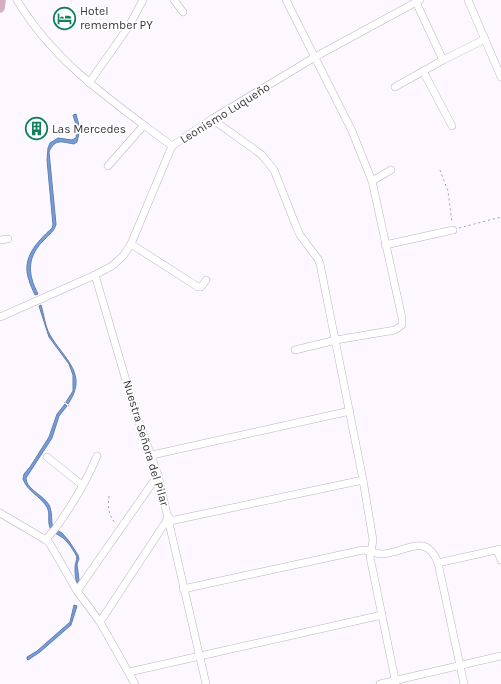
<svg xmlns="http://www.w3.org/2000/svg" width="501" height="684" font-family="Karla,sans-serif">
<rect width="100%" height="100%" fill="#fdf7ff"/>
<!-- water -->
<g fill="#739edd" stroke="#627eac">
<path d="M 76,114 L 80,129 L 77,142 L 74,144 C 62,142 55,138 49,152 L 56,224 C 55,231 49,234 45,239 C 27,256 27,273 38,294 L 35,295 C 33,290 30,285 29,280 C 21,258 37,242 52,228 L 53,225 L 47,160 L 48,148 L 50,143 L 58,138 L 72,140 L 76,138 L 77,128 L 73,115 Z"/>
<path d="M 41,305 C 44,315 45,326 50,335 C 64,359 89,374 68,404 L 66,402 L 73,391 L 73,375 L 69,364 L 49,337 L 39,306 Z"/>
<path d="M 65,404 L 67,406 L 59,416 L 52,438 L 26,478 C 26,488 40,494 46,501 C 54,509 50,519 53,528 L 62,533 L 69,541 L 78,555 L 79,559 L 77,564 L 79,580 L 77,583 C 75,578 75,572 75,567 C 75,563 78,559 76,555 C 72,548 67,540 60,536 C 57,534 54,533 52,531 C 46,524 51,514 47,507 C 40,496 27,491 23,479 L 24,474 L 30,467 L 49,437 L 57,414 Z"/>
<polygon points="74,605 77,606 71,625 40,652 28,660 27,659 27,657 37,651 70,622"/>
</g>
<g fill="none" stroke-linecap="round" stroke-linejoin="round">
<defs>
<g id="minor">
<path d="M 17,0 C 54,63 115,103 172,146"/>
<polyline points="174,0 183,12"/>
<polyline points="286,0 352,131 372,181 402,318 402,325 395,330 336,340 295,350"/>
<polyline points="468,0 501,77"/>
<polyline points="416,2 443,60"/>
<polyline points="423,71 452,126"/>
<polyline points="89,83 129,26 143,0"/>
<polyline points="395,87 443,60 485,39"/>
<polyline points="212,119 262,155 274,170 296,226 300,235 318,259 320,264 363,480 373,540 370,557 396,684"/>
<polyline points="108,166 144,125"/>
<polyline points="372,181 391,170"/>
<polyline points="0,240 8,239"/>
<polyline points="131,244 198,287 201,287 206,280"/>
<polyline points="385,245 453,230"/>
<polyline points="95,275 135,411 158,475 206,684"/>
<polyline points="0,317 95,275 112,266 123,256 131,244 172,146 212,119 315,57 420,0"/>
<polyline points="152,455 350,411"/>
<polyline points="47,457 82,485"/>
<polyline points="0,513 46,540 50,544 77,591 100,622 135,684"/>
<polyline points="170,521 363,480"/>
<path d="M 46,540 C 49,535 54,531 57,526 C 73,504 87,480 97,456"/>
<polyline points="497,550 501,560"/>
<polyline points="438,563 501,549"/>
<path d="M 183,589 L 363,550 C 370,550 375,554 382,554 C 405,553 426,531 438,563 L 464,684"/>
<polyline points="77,591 158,475"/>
<polyline points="100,622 169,517"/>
<polyline points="129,672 382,615"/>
<polyline points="380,684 501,656"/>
</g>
<polyline id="major" points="0,8 1,0"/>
</defs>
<!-- minor casing -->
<use href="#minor" stroke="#bdb4c0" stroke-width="8"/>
<!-- major casing -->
<use href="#major" stroke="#d7d7d8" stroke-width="10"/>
<!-- path -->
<g stroke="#a39ea5" stroke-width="1" stroke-dasharray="2 3" stroke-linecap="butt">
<polyline points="440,170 448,191 452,223"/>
<polyline points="459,228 501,217"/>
<polyline points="64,402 70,407"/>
<path d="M 109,496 C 108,507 108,515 116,524"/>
</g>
<!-- minor -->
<use href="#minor" stroke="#fff" stroke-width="7"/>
<!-- major -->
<use href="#major" stroke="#d6acc0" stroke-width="9"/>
</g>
<!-- icons -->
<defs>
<symbol id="hotel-ring" viewBox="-11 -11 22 22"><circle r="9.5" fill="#fff" stroke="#117f5b" stroke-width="1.5"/><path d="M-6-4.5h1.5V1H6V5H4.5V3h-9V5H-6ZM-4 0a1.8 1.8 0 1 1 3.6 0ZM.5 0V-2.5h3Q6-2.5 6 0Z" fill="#117f5b"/></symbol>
<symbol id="building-ring" viewBox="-11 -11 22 22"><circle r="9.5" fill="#fff" stroke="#117f5b" stroke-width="1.5"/><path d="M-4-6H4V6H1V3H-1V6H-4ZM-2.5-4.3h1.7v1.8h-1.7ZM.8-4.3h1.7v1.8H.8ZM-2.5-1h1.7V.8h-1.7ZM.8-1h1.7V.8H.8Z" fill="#117f5b"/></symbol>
</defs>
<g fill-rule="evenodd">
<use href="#hotel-ring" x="52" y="6" width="25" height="25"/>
<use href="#building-ring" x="24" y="116" width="25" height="25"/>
</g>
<g text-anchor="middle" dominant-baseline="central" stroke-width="3.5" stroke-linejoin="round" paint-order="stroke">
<!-- poi labels -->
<g font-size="12" fill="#39353a" stroke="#fff" text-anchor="start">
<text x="80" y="11">Hotel<tspan x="80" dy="14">remember PY</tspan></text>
<text x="52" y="129">Las Mercedes</text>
</g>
<!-- street labels -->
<g font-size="12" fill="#39353a" stroke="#fff">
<text transform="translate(225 113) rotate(-32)">Leonismo Luqueño</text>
<text transform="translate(146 443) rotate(73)">Nuestra Señora del Pilar</text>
</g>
</g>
</svg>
